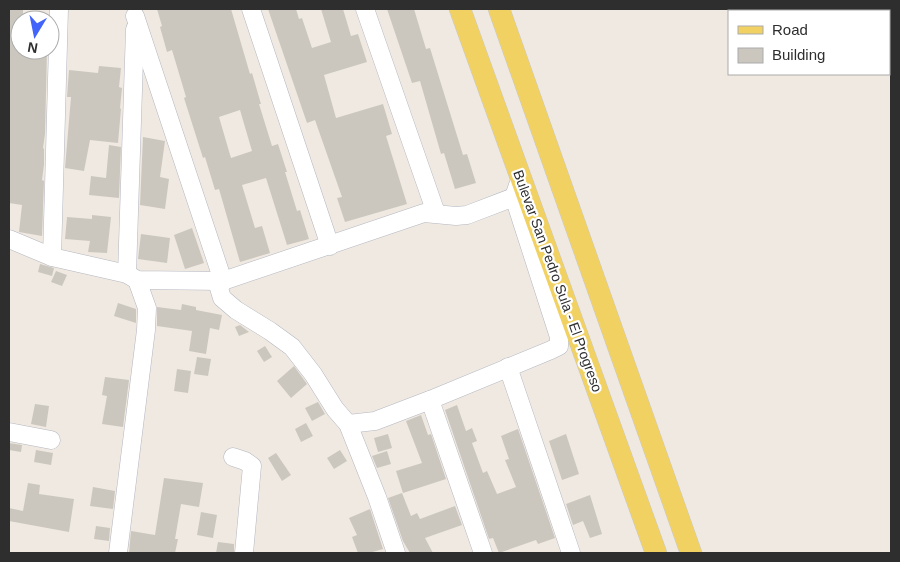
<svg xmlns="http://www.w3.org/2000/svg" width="900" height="562" font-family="Arial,sans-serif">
<rect width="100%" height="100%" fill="#efe9e1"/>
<!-- building -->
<g fill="#cbc7bf" fill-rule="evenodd">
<polygon points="9,9 23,9 23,20 20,20 20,50 47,50 45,134 43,148 44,149 44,165 42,180 44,181 42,236 19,232 22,205 9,203"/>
<path d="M 157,9 L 231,9 L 250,74 L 252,73 L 261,104 L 259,104 L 272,146 L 278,144 L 287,172 L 285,172 L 297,211 L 300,210 L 309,239 L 287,245 L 266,178 L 242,185 L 255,228 L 262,226 L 270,253 L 240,262 L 219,189 L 215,190 L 205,157 L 203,158 L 184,98 L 186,97 L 172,50 L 167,52 L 160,27 L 162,26 ZM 240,110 L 252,151 L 231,158 L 219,117 Z"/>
<polygon points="268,9 296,9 299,19 302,18 312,48 331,42 321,9 343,9 351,36 358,34 367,62 324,75 336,118 383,104 392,134 386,136 407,204 345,222 337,198 342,197 315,120 307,123"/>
<polygon points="387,9 414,9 426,49 430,48 463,155 467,154 476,183 455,189 444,153 441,154 420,81 412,83"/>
<polygon points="99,66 121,68 119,87 122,88 120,108 121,109 118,143 90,140 84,171 65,168 71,97 67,97 69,70 98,73"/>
<polygon points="143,137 165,141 160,177 169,179 165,209 140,205"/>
<polygon points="109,145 121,147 119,198 89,195 91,176 106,178"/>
<polygon points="92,215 111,217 107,253 88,252 90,241 65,239 67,217 92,219"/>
<polygon points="192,228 204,263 185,269 174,235"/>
<polygon points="141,234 170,238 167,263 138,259"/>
<polygon points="40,264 54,268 52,276 38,272"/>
<polygon points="56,271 67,275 62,286 51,282"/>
<polygon points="118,303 136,309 136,323 114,316"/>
<polygon points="182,304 196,307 196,310 222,315 219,330 210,328 206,354 189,351 192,331 157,326 157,307 181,310"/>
<polygon points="240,325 249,332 239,336 235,327"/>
<polygon points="265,346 272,357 264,362 257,351"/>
<polygon points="197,357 211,359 208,376 194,374"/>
<polygon points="294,366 307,384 291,398 277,381"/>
<polygon points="177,369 191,371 188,393 174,391"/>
<polygon points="105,377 129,380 123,427 102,424 107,396 102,395"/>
<polygon points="318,402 325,414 312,421 305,408"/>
<polygon points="35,404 49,406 46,427 31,424"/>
<polygon points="457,405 466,431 472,428 477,441 472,443 483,473 487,471 497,494 516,487 505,460 509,459 501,436 518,429 555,538 538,544 536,540 499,553 493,538 489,539 445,410"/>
<polygon points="421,415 428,435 431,434 446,479 403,493 396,471 422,463 406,421"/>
<polygon points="306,423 313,436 301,442 295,429"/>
<polygon points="388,434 392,448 378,452 374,438"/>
<polygon points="566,434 579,474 562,480 549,441"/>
<polygon points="9,443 22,445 21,452 9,450"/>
<polygon points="36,450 53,453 51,465 34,462"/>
<polygon points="340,450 347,461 334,469 327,458"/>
<polygon points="387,451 391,464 377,468 372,456"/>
<polygon points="276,453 291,475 282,481 268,458"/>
<polygon points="164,478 203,483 199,507 181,504 175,539 178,539 175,553 129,553 131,531 155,535"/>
<polygon points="28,483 40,485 39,494 74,499 69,532 9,521 9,508 23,511"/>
<polygon points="93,487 115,491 113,509 90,506"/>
<polygon points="402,493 411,516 417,513 420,519 455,506 462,525 425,538 433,553 410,553 403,541 388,498"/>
<polygon points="590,495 602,534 590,538 583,521 573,525 566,504"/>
<polygon points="370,509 383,549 369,553 358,553 352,537 357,535 349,518"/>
<polygon points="201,512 217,515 213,538 197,535"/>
<polygon points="96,526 110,528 109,541 94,539"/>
<polygon points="218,542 234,544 234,553 216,553"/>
</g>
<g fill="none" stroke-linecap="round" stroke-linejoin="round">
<defs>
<g id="minor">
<polyline points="251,9 330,246"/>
<polyline points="365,9 436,213"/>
<polyline points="135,16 223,281 219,288 222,298 236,310 270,331 292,347 313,374 335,409 348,424 377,497 396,553"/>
<polyline points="9,239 52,257 127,274 137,280 223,281 424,213 456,216 467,215 514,197"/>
<polyline points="52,257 59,9"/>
<polyline points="127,274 135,29"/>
<polyline points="508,367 571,553"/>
<polyline points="430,400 483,553"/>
<polyline points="348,424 375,421 430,400 551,350 559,346 559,337 514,197 518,185"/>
<polyline points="9,432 51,440"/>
<polyline points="233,457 245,461 252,466 244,553"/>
<polyline points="118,553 146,330 147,308 137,280"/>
</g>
<g id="major">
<polyline points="460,9 656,553"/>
<polyline points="499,9 691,553"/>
</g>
</defs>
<!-- minor casing -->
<use href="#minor" stroke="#b4b7c1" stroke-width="19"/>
<!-- major casing -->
<use href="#major" stroke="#c9c9c9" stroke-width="22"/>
<!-- minor -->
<use href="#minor" stroke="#fff" stroke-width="18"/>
<!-- major -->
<use href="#major" stroke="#f2d163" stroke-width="21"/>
</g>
<g text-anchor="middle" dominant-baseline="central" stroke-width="4.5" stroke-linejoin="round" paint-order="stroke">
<!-- street labels -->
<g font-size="14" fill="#2e2e2e" stroke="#fff">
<text transform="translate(558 281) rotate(70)">Bulevar San Pedro Sula - El Progreso</text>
</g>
</g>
<!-- border -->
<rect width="900" height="562" fill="none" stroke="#2e2e2e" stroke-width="20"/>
<!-- legend -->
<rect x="728" y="10" width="162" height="65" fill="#ffffff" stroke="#ababab"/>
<rect x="738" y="26" width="25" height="8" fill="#f2d163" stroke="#ababab"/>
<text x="772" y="35" font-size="15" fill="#2e2e2e">Road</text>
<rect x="738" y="48" width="25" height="15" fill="#cbc7bf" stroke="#ababab"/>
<text x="772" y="60" font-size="15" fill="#2e2e2e">Building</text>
<!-- north arrow -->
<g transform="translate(35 35) rotate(190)"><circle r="24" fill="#ffffff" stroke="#ababab"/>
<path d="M0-4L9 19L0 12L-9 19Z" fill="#4264fb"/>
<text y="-8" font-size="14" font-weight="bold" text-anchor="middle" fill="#2e2e2e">N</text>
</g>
</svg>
